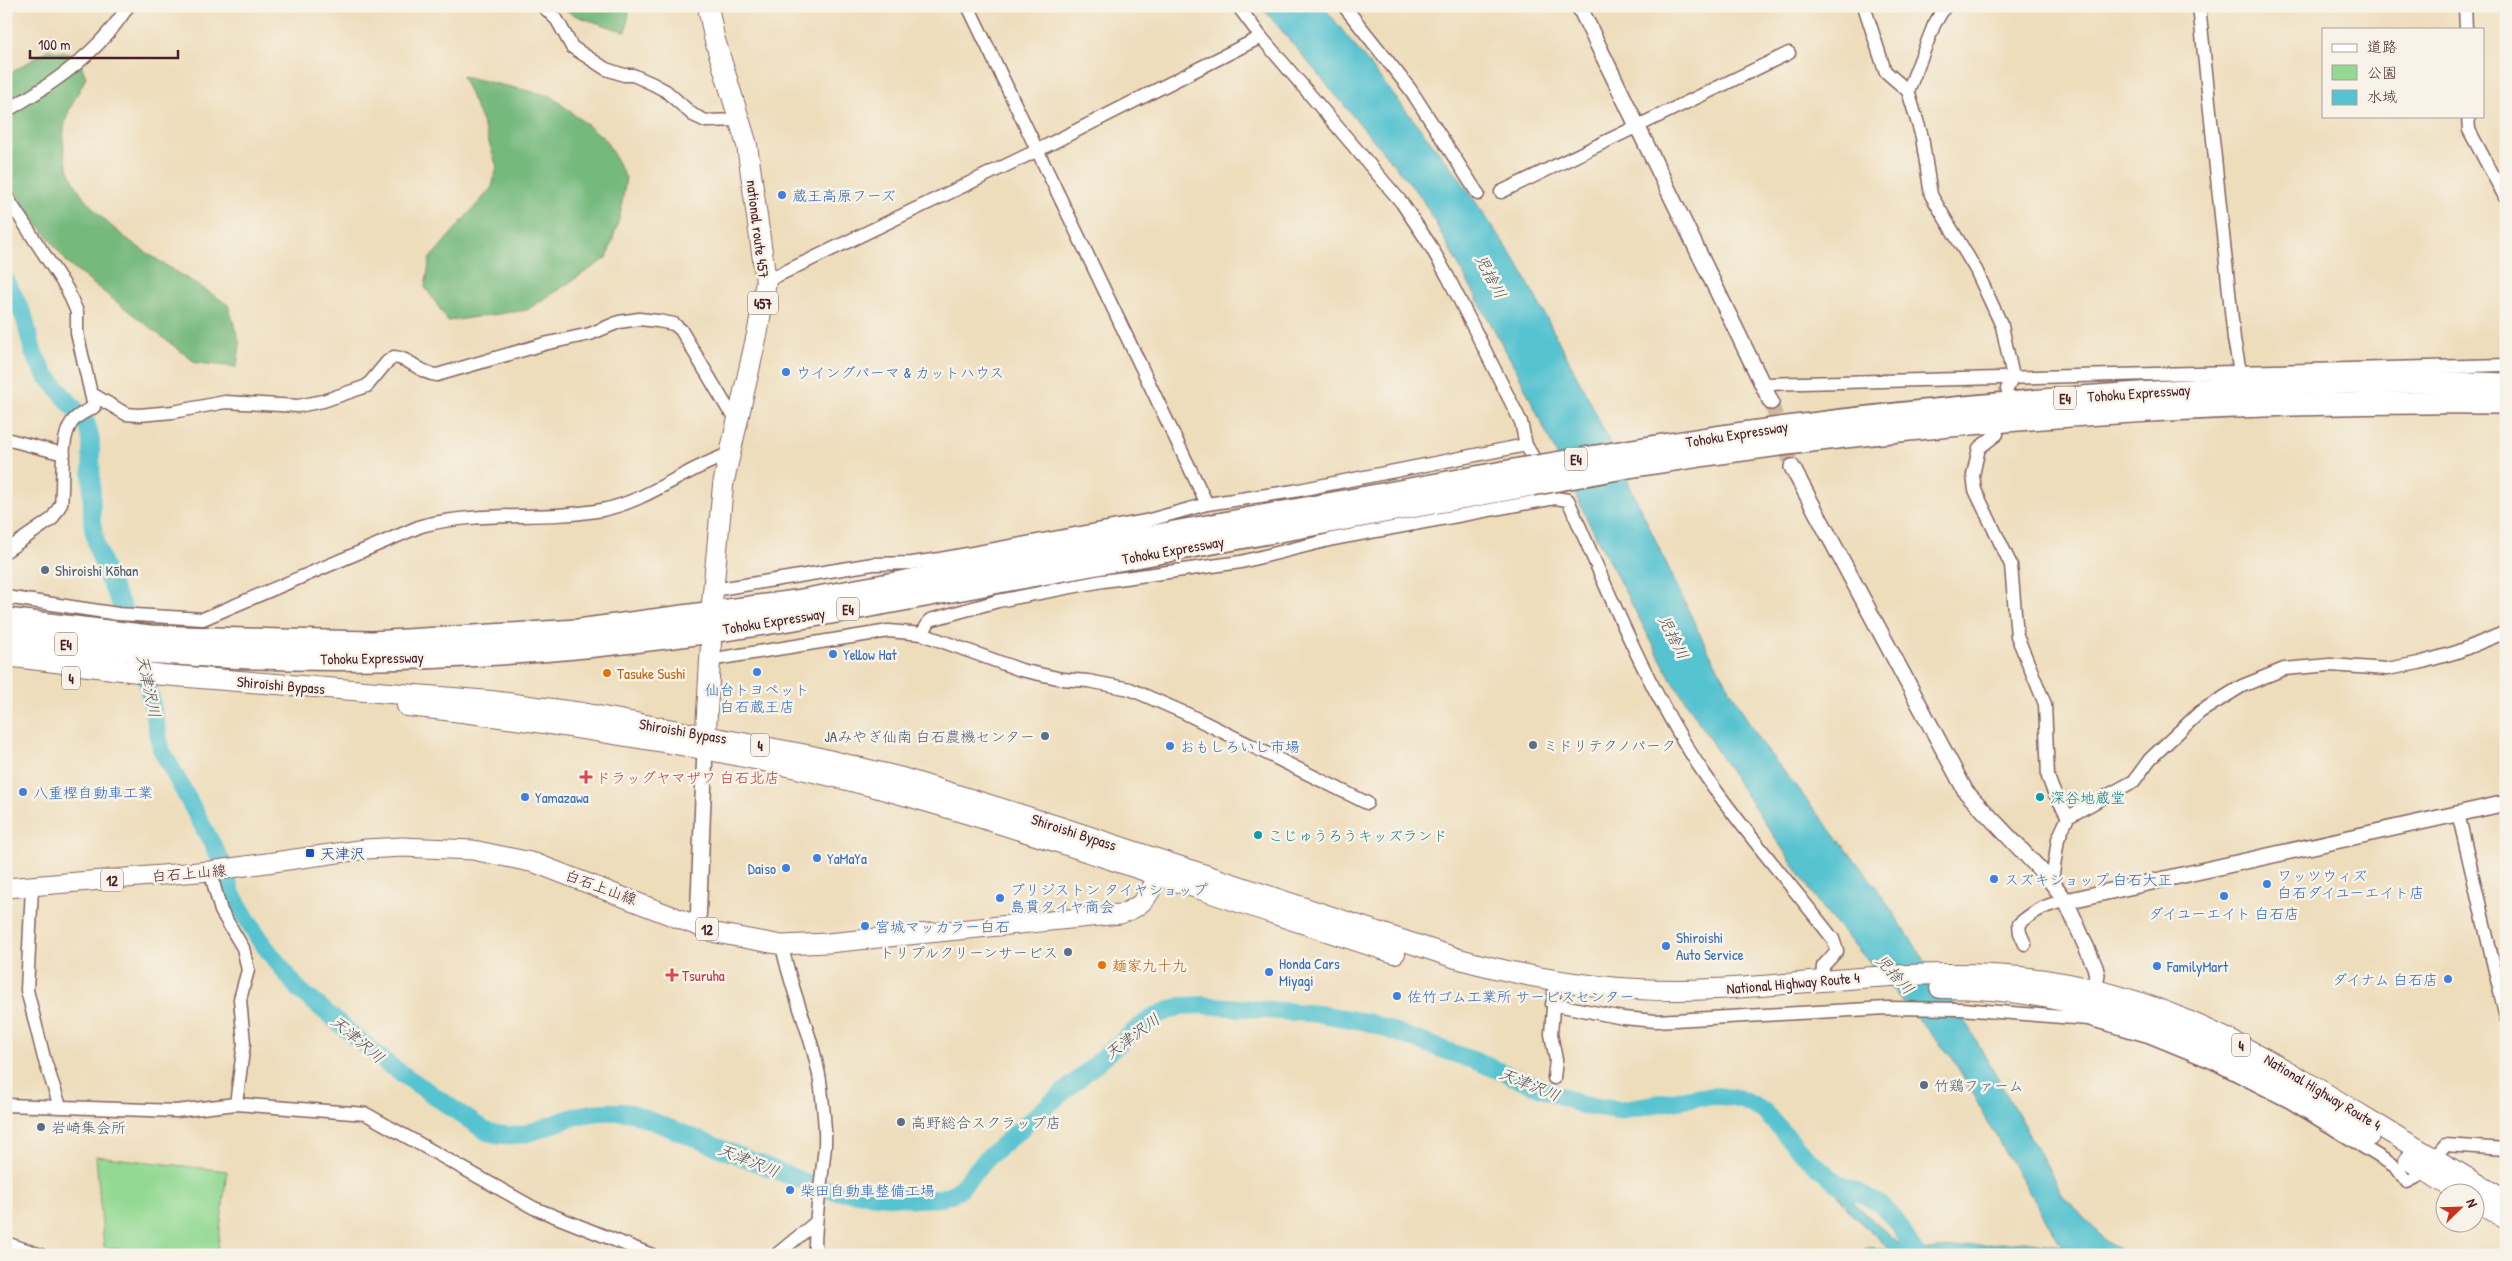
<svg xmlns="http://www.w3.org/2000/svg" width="2512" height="1261" font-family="'Patrick Hand','Klee One',sans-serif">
<rect width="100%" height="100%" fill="#f7f3e8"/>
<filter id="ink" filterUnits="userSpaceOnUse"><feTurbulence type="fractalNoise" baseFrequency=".02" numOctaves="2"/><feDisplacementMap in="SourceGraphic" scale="10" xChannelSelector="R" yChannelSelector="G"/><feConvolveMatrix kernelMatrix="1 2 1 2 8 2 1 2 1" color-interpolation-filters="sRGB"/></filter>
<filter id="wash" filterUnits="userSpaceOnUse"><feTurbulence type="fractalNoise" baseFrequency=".0096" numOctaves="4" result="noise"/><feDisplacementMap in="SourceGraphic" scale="20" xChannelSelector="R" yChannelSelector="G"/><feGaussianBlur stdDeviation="1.12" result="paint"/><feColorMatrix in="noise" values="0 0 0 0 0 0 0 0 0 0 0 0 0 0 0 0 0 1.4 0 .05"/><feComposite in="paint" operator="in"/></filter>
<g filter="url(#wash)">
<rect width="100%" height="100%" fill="#edb"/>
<!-- green -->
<polygon fill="#93d993" stroke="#6e7c5f" points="96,1156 227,1171 217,1255 164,1255 104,1247"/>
<!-- forest -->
<g fill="#76b97d" stroke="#606c54">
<polygon points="557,6 630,6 626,32 579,17"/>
<path d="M 48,50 L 77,55 L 86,77 C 80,91 68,108 65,123 C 48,213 169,262 228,305 L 240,344 L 237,367 L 196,363 L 70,266 L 6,182 L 6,76 Z"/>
<polygon points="462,76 551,96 605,139 626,178 620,216 607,258 527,310 448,321 425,287 430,258 492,187 497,167 483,124"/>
</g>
<!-- water -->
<polygon fill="#57c3d0" stroke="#50717e" points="1261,6 1323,6 1458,176 1518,264 1590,401 1702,639 1758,739 1874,884 1967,1024 2064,1197 2107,1242 2128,1255 1858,1255 1866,1247 1891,1249 1852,1215 1836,1191 1818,1172 1833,1171 1857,1206 1899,1244 1929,1250 2023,1241 2062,1246 2002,1147 1953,1059 1823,909 1734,777 1670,677 1589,523 1518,373 1421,197"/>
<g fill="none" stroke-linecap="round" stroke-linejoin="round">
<!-- river -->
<path stroke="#57c3d0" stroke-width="18" d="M 6,280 L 24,316 L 33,352 L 45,374 L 86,422 L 91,440 L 92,522 L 97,547 L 107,576 L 139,642 L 161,749 L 222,862 L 232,894 L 259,939 L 298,989 L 389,1065 L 487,1132 C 527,1143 544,1124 581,1115 C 598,1111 614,1111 632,1113 L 815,1186 L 835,1191 L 918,1199 L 941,1198 L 958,1191 L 987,1158 L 1135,1030 L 1154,1016 L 1181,1006 L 1202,1005 L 1320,1014 L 1367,1022 L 1478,1062 L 1582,1105 L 1619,1110 L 1697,1097 L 1720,1096 L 1743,1100 L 1765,1112 L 1800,1151 L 1837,1183 L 1868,1197 L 1881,1205 L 1894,1218 L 1917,1255"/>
</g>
</g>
<g filter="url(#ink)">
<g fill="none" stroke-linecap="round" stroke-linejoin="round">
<!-- tertiary-tunnel -->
<polyline stroke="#cdb79e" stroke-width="15" stroke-dasharray="15 8" stroke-linecap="butt" points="1771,402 1792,467"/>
<defs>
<g id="minor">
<polyline points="543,6 557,20 572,47 606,69 624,75 633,75 653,84 666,91 693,115 706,121 741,120"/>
<polyline points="968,6 1207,504"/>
<polyline points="1238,6 1261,37 1402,203 1430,245 1448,277 1521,422 1526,445 1540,469"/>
<polyline points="1344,6 1410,89 1478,194"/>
<polyline points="1864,6 1885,71 1908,91 1922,137 1931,195 1976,270 2002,326 2013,377 2007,389"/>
<polyline points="2199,6 2234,339 2240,372"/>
<polyline points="2465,6 2466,29"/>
<polyline points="1908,91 1934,25 1945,6"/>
<path d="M 6,111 C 53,84 99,53 128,6"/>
<polyline points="2468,116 2469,130 2506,199"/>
<polyline points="1501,192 1789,53"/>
<path d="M 6,196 L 67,289 L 77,312 L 77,333 L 94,407 C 87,411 77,415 72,422 C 59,439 64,483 61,504 L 52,519 L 6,551"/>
<polyline points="766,281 1038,150 1261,37"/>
<polyline points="1762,384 2506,365"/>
<path d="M 92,394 L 126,414 L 139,415 L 173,412 L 225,402 L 298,406 L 323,401 L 367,386 L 387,362 L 394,357 C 410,358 421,374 437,375 L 544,344 L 590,334 L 619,322 L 639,319 L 658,321 L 674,324 L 681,330 L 728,409 L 739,418"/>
<polyline points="1997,434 1979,448 1973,475 1975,490 2011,565 2017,636 2045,704 2048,777 2053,790 2068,817"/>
<polyline points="6,439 64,454"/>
<polyline points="713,590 873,564 912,563 940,559 1146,521 1207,504 1294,491 1526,445"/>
<path d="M 6,597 L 118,614 L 203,619 L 421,526 C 480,510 542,521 602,510 C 648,501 686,468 730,454"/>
<path d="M 922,634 L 930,620 L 998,601 L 1103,581 L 1241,562 L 1333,539 L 1555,498 L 1568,500 C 1609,593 1648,691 1705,775 C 1744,832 1791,884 1833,939 L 1837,951 L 1823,966 L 1822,980"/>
<polyline points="709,660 889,631 922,634 1021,670 1062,679 1088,681 1130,689 1185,713 1367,803"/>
<polyline points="2458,813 2506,1018"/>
<polyline points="210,871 221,911 243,948 248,970 240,999 244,1043 236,1104"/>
<polyline points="2049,879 2053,874 2058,839 2068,817 2134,781 2150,759 2200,712 2242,686 2284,669 2330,665 2387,669 2419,663 2457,652 2506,632"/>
<polyline points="32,887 27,990 44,1058 60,1106"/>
<path d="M 2025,944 L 2020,933 L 2019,924 C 2034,911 2047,904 2066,901"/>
<path d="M 782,945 C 791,994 815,1039 821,1088 C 823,1106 826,1127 825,1145 C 822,1182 814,1218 815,1255"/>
<polyline points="1552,1004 1623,1018 1656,1021 1887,1008 1961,1009 2088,1019 2148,1036 2212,1062 2290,1102 2396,1167 2407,1182 2419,1176 2445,1145 2506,1149"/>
<polyline points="1554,1078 1556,1060 1551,1034 1555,981"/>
<polyline points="6,1105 176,1111 236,1104 366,1114 534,1208 652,1255"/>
<polyline points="6,1243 41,1255"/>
<polyline points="776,1255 815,1223"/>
</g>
<g id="tertiary">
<polyline points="1579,6 1771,402"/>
<polyline points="1792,467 1966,792 2049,879 2066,901 2095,967 2097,975 2092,1000"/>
<polyline points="2066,901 2506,803"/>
<polyline points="698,925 705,749"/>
</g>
<path id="primary" d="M 6,888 L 210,871 L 366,849 L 402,847 L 473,850 L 535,863 L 716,933 L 782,945 L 828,943 L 1120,914 C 1149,906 1153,887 1162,861"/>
<g id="trunk">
<polyline points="708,6 714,37 747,145 766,281 758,330 723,485 712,603"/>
<path d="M 6,656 L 163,675 L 491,701 L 582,713 L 807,755 L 902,778 L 1060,827 L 1456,958 C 1541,982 1627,994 1714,989 C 1816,984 1918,967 2020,977 C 2156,990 2258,1052 2371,1121 C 2416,1148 2460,1174 2506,1200"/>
<path d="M 407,706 C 480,713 553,724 626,736 C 722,751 818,770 911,797 C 1074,844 1233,902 1395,953"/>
<polyline points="705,747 711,644"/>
<path d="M 1940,988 C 2102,987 2234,1054 2369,1136"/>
<polyline points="2409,1160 2462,1194"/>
<polyline points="2474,1201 2506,1219"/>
</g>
<g id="motorway">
<path d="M 1626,451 C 1792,423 1957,405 2124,394 C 2251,385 2379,379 2506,384"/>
<path d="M 1629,467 C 1919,420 2212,400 2506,403"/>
<polyline points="6,619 150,636 282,640 372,642 578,630 796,601 1525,468"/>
<path d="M 6,636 C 213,666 424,666 632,642 C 768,627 902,600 1037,575 C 1202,545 1367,515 1532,485"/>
</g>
</defs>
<!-- minor casing -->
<use href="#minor" stroke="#83625d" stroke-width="15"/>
<!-- tertiary casing -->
<use href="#tertiary" stroke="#83625d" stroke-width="18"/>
<!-- primary casing -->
<use href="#primary" stroke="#83625d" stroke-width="21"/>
<!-- trunk casing -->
<use href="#trunk" stroke="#83625d" stroke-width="22"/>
<!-- motorway casing -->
<use href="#motorway" stroke="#83625d" stroke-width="24"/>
<!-- minor -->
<use href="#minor" stroke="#fff" stroke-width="12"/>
<!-- tertiary -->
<use href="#tertiary" stroke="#fff" stroke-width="15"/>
<!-- primary -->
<use href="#primary" stroke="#fff" stroke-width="19"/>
<!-- trunk -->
<use href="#trunk" stroke="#fff" stroke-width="20"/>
<!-- motorway -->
<use href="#motorway" stroke="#fff" stroke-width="21"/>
<defs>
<g id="motorway-bridge">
<polyline points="1525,468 1626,451"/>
<polyline points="1532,485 1629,467"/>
</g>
</defs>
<!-- motorway-bridge casing -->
<use href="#motorway-bridge" stroke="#83625d" stroke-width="24" stroke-linecap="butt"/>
<!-- motorway-bridge -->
<use href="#motorway-bridge" stroke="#fff" stroke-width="21"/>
</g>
</g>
<!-- markers -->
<g fill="#3f7fe0" stroke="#f7f3e8" stroke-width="2">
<circle cx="782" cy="195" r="5"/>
<circle cx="786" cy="372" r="5"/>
<circle cx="833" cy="654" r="5"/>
<circle cx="757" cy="672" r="5"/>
<circle cx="1170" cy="746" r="5"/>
<circle cx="23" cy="792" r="5"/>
<circle cx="525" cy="797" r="5"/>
<circle cx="817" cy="858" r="5"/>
<circle cx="786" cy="868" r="5"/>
<circle cx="1994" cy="879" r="5"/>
<circle cx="2267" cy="884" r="5"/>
<circle cx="2224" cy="896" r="5"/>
<circle cx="1000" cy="898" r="5"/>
<circle cx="865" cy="926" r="5"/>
<circle cx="1666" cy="946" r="5"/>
<circle cx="2157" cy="966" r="5"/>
<circle cx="1269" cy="972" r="5"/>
<circle cx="2448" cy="979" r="5"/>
<circle cx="1397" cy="996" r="5"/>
<circle cx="790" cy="1190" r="5"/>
</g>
<g fill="#5c6f8a" stroke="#f7f3e8" stroke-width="2">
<circle cx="45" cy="570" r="5"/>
<circle cx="1045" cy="736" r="5"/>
<circle cx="1533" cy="745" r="5"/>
<circle cx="1068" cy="952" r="5"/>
<circle cx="1924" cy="1085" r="5"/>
<circle cx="901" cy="1122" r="5"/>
<circle cx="41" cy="1127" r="5"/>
</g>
<g fill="#e8710a" stroke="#f7f3e8" stroke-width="2">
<circle cx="607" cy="673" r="5"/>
<circle cx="1102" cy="965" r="5"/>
</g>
<g fill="#e0444e" stroke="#f7f3e8" stroke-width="2">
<path d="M583.5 769.5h5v5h5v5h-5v5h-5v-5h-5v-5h5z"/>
<path d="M669.5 967.5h5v5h5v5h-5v5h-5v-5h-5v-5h5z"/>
</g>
<g fill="#0f9aa8" stroke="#f7f3e8" stroke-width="2">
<circle cx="2040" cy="797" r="5"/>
<circle cx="1258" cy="835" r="5"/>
</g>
<rect fill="#1a4fb4" stroke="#f7f3e8" stroke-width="2" x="305" y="848" width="10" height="10" rx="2.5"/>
<g text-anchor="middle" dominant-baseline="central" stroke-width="5" stroke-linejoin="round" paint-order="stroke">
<!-- shield labels -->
<g fill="#f7f3e8" stroke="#7e5f64" stroke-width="1">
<rect x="748" y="291.5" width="30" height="23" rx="4"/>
<rect x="2054" y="386.5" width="22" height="23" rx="4"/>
<rect x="1565" y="447.5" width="22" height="23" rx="4"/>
<rect x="837" y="597.5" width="22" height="23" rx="4"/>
<rect x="55" y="632.5" width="22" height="23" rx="4"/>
<rect x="62" y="666.5" width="18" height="23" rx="4"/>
<rect x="751" y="733.5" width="18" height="23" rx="4"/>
<rect x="101" y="868.5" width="22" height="23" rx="4"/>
<rect x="696" y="917.5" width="22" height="23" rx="4"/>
<rect x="2232" y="1033.5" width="18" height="23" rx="4"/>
</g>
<g font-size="14" font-weight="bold" fill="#4a1f2b">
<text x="763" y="303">457</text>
<text x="2065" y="398">E4</text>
<text x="1576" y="459">E4</text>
<text x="848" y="609">E4</text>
<text x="66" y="644">E4</text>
<text x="71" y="678">4</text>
<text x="760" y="745">4</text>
<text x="112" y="880">12</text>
<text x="707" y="929">12</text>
<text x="2241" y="1045">4</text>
</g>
<!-- shop labels -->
<g font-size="15" fill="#366cbe" stroke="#f7f3e8" text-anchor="start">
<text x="792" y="195">蔵王高原フーズ</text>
<text x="796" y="372">ウイングパーマ &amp; カットハウス</text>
<text x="843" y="654">Yellow Hat</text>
<text x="757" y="689" text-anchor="middle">仙台トヨペット<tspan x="757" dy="17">白石蔵王店</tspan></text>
<text x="1180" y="746">おもしろいし市場</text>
<text x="33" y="792">八重樫自動車工業</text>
<text x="535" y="797">Yamazawa</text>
<text x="827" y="858">YaMaYa</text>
<text x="776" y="868" text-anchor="end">Daiso</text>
<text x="2277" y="875">ワッツウィズ<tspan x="2277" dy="17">白石ダイユーエイト店</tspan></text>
<text x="2004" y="879">スズキショップ 白石大正</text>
<text x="1010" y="889">ブリジストン タイヤショップ<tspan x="1010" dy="17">島貫タイヤ商会</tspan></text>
<text x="2224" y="913" text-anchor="middle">ダイユーエイト 白石店</text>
<text x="875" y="926">宮城マッカラー白石</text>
<text x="1676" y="937">Shiroishi<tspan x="1676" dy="17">Auto Service</tspan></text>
<text x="1279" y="963">Honda Cars<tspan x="1279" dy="17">Miyagi</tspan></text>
<text x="2167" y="966">FamilyMart</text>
<text x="2438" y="979" text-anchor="end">ダイナム 白石店</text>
<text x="1407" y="996">佐竹ゴム工業所 サービスセンター</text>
<text x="800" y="1190">柴田自動車整備工場</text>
</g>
<!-- street labels -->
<g font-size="15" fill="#4a1f2b" stroke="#f7f3e8">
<text transform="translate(758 229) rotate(83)">national route 457</text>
<text transform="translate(2139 393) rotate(-4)">Tohoku Expressway</text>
<text transform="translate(1737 434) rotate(-9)">Tohoku Expressway</text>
<text transform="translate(1173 550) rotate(-10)">Tohoku Expressway</text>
<text transform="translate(774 621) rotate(-9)">Tohoku Expressway</text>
<text transform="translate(372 658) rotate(-1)">Tohoku Expressway</text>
<text transform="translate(281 685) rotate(5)">Shiroishi Bypass</text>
<text transform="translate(683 731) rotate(10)">Shiroishi Bypass</text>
<text transform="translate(1074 832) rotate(18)">Shiroishi Bypass</text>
<text transform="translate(189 873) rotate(-5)">白石上山線</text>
<text transform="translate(601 887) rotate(20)">白石上山線</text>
<text transform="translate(1793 983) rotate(-5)">National Highway Route 4</text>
<text transform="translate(2323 1092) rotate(31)">National Highway Route 4</text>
</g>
<!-- service labels -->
<g font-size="15" fill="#4e5e75" stroke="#f7f3e8" text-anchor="start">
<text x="55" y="570">Shiroishi Kōhan</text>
<text x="1035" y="736" text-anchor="end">JAみやぎ仙南 白石農機センター</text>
<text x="1543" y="745">ミドリテクノパーク</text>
<text x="1058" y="952" text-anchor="end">トリプルクリーンサービス</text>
<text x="1934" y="1085">竹鶏ファーム</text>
<text x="911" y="1122">高野総合スクラップ店</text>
<text x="51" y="1127">岩崎集会所</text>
</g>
<!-- food labels -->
<g font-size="15" fill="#c56008" stroke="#f7f3e8" text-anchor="start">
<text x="617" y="673">Tasuke Sushi</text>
<text x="1112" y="965">麺家九十九</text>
</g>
<!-- health labels -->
<g font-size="15" fill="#be3a42" stroke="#f7f3e8" text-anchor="start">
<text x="596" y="777">ドラッグヤマザワ 白石北店</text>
<text x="682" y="975">Tsuruha</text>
</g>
<!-- culture labels -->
<g font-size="15" fill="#0d838f" stroke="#f7f3e8" text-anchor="start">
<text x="2050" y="797">深谷地蔵堂</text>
<text x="1268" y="835">こじゅうろうキッズランド</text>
</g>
<!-- transit labels -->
<g font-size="15" fill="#164399" stroke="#f7f3e8" text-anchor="start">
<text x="320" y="853">天津沢</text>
</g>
<!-- water labels -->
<g font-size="16" font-style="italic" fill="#4e505d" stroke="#f7f3e8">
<text transform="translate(1491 276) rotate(62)">児捨川</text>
<text transform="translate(1674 637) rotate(63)">児捨川</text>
<text transform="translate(149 686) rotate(78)">天津沢川</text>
<text transform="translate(1895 974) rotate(47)">児捨川</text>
<text transform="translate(1132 1036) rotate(-37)">天津沢川</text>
<text transform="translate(358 1039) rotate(40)">天津沢川</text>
<text transform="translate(1530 1084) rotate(22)">天津沢川</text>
<text transform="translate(749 1160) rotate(22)">天津沢川</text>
</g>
</g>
<!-- margin -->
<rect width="2512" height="1261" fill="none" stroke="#f7f3e8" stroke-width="25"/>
<!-- legend -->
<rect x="2322" y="28" width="162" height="90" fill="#f7f3e8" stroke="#b29e9c"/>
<rect x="2332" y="44" width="25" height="8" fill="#ffffff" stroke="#b29e9c"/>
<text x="2367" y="52" font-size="15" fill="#4a1f2b">道路</text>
<rect x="2332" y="65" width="25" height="15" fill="#93d993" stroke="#b29e9c"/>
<text x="2367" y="78" font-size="15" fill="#4a1f2b">公園</text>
<rect x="2332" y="90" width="25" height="15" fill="#57c3d0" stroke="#b29e9c"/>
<text x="2367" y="102" font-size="15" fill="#4a1f2b">水域</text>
<!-- north arrow -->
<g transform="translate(2460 1208) rotate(67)"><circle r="24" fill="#f7f3e8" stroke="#b29e9c"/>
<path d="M0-4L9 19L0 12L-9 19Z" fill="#c8321e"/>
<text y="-8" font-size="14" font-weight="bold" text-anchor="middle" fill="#4a1f2b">N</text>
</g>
<!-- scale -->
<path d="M30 50v8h148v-8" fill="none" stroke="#4a1f2b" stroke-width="2.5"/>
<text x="38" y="50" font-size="15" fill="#4a1f2b" stroke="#f7f3e8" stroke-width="4" paint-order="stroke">100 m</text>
</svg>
